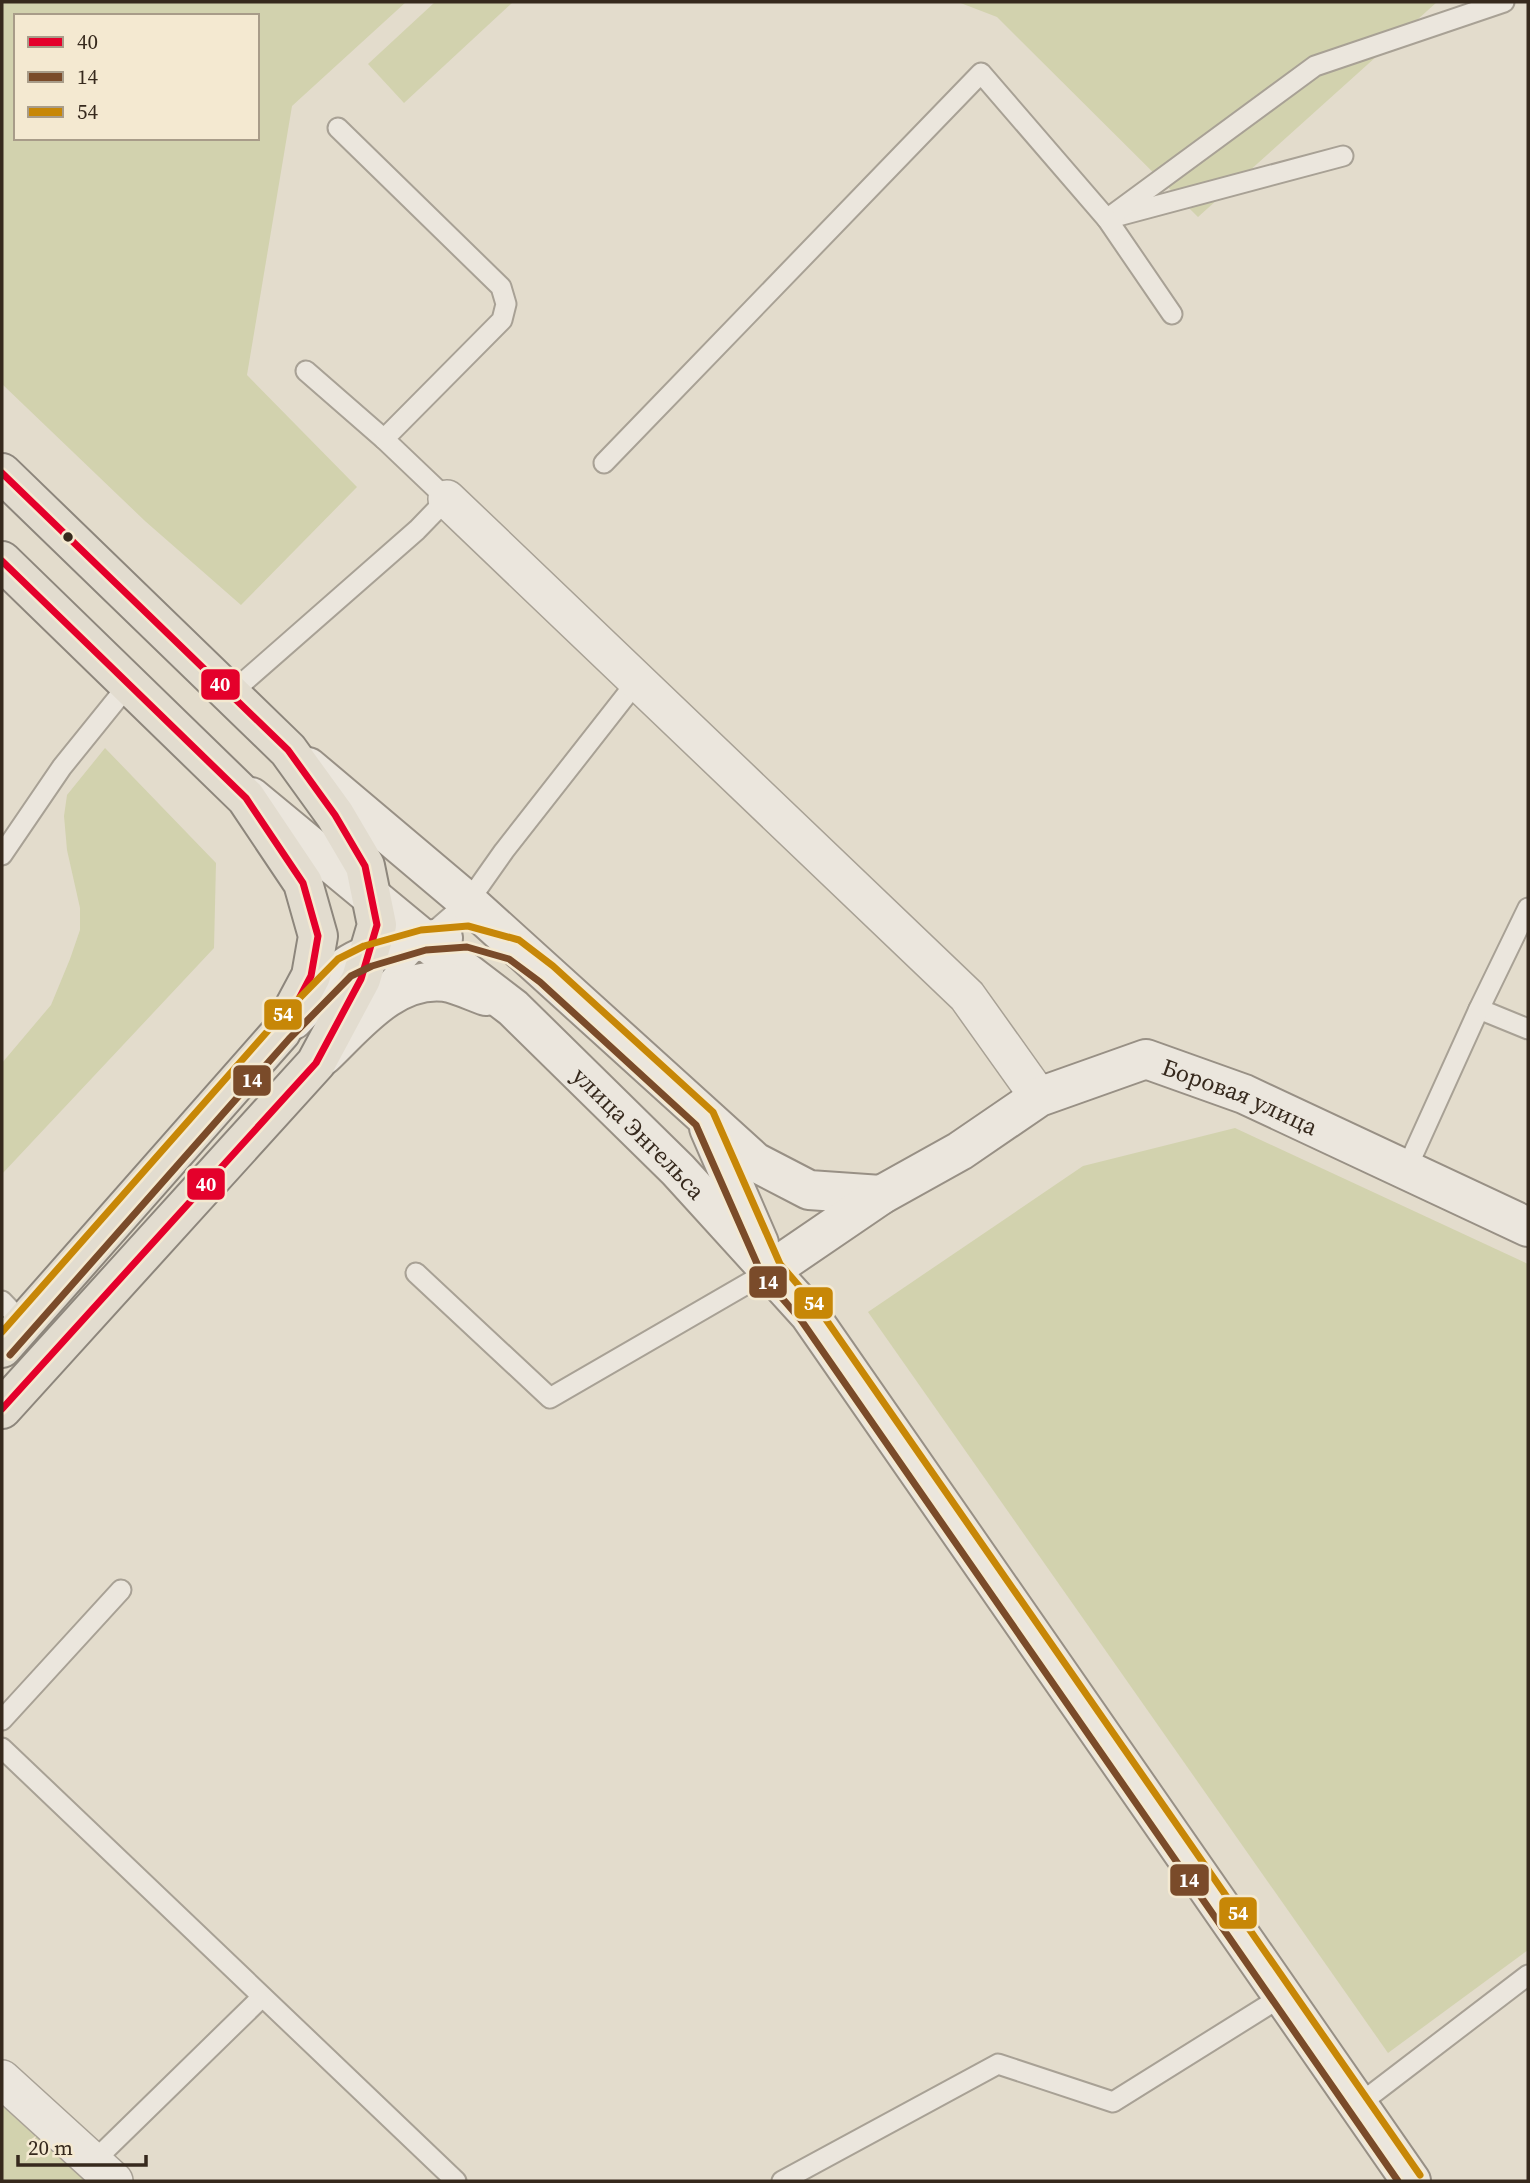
<svg xmlns="http://www.w3.org/2000/svg" width="1530" height="2183" font-family="'Source Serif 4',serif">
<rect width="100%" height="100%" fill="#e3dccc"/>
<!-- green -->
<g fill="#d2d2ae" fill-rule="evenodd">
<path d="M 2,2 L 406,2 L 292,106 L 247,375 L 357,487 L 241,605 L 145,521 L 2,384 ZM 16,16 L 257,16 L 257,138 L 16,138 Z"/>
<polygon points="435,2 513,2 404,103 368,64"/>
<polygon points="958,2 1437,2 1198,217 997,17"/>
<polygon points="105,748 216,863 214,948 2,1174 2,1063 51,1005 70,959 80,930 80,908 67,850 64,816 67,795"/>
<polygon points="1235,1128 1528,1264 1528,1950 1388,2053 868,1312 1083,1166"/>
<polygon points="2,2106 86,2181 2,2181"/>
</g>
<g fill="none" stroke-linecap="round" stroke-linejoin="round">
<defs>
<g id="lane">
<polyline points="1118,216 1343,156"/>
<polyline points="1107,219 1315,66 1504,2"/>
<polyline points="306,371 384,439"/>
<polyline points="604,463 981,73 1107,219 1172,314"/>
<polyline points="230,694 417,530 447,499 384,439 502,320 506,304 501,287 338,128"/>
<polyline points="2,855 62,767 129,684"/>
<polyline points="379,991 424,940 468,902 504,851 638,680"/>
<polyline points="1479,1009 1528,1029"/>
<polyline points="1406,1170 1479,1009 1528,908"/>
<polyline points="416,1273 550,1398 771,1270"/>
<polyline points="2,1301 24,1324"/>
<polyline points="2,1720 121,1590"/>
<polyline points="2,1748 456,2181"/>
<polyline points="1358,2105 1528,1975"/>
<polyline points="94,2161 262,1997"/>
<polyline points="782,2181 998,2064 1113,2102 1281,1997"/>
</g>
<g id="street">
<polyline points="447,499 967,996 1039,1097"/>
<polyline points="2,2079 114,2181"/>
</g>
<g id="secondary">
<polyline points="308,767 468,902 755,1162 809,1190 881,1195"/>
<path id="s1" d="M 251,797 L 424,940 L 513,1008 L 678,1170 L 809,1314 L 1411,2181"/>
<path d="M 293,1020 C 309,1004 325,984 343,969 C 364,951 416,941 443,938"/>
<path d="M 323,1056 C 356,1025 393,976 445,982 C 458,984 474,992 486,996"/>
<polyline points="709,1128 759,1243"/>
<path id="s2" d="M 771,1270 L 881,1195 L 960,1151 L 1039,1097 L 1146,1059 L 1244,1094 L 1528,1227"/>
</g>
<g id="primary">
<polyline points="2,473 288,750 335,815 365,866 377,925 361,979 316,1063 2,1409"/>
<polyline points="2,561 246,798 303,883 318,936 311,976 281,1032 2,1348"/>
</g>
</defs>
<!-- lane casing -->
<use href="#lane" stroke="#a8a195" stroke-width="23"/>
<!-- street casing -->
<use href="#street" stroke="#a8a195" stroke-width="40"/>
<!-- secondary casing -->
<use href="#secondary" stroke="#989085" stroke-width="42"/>
<!-- primary casing -->
<use href="#primary" stroke="#8d867c" stroke-width="42"/>
<!-- lane -->
<use href="#lane" stroke="#ebe6dd" stroke-width="19"/>
<!-- street -->
<use href="#street" stroke="#ebe6dd" stroke-width="37"/>
<!-- secondary -->
<use href="#secondary" stroke="#ebe6dd" stroke-width="38"/>
<!-- primary -->
<use href="#primary" stroke="#e2dccf" stroke-width="38"/>
<defs>
<g id="bus-1">
<polyline points="2,473 288,750 335,815 365,866 377,925 361,979 316,1063 2,1409"/>
<polyline points="2,561 246,798 303,883 318,936 311,976 292,1012"/>
</g>
<polyline id="bus-2" points="10,1355 289,1039 351,976 372,966 426,950 467,947 509,959 540,982 696,1125 762,1275 801,1320 1398,2181"/>
<polyline id="bus-3" points="2,1332 273,1025 338,959 364,946 421,930 468,926 519,940 553,966 713,1112 780,1264 818,1308 1420,2175"/>
</defs>
<!-- bus-1 casing -->
<use href="#bus-1" stroke="#f4e9d1" stroke-width="12"/>
<!-- bus-2 casing -->
<use href="#bus-2" stroke="#f4e9d1" stroke-width="12"/>
<!-- bus-3 casing -->
<use href="#bus-3" stroke="#f4e9d1" stroke-width="12"/>
<!-- bus-1 -->
<use href="#bus-1" stroke="#e4002b" stroke-width="7"/>
<!-- bus-2 -->
<use href="#bus-2" stroke="#7a4b2a" stroke-width="7"/>
<!-- bus-3 -->
<use href="#bus-3" stroke="#c78707" stroke-width="7"/>
</g>
<!-- markers -->
<circle fill="#36291d" stroke="#f4e9d1" stroke-width="2.5" cx="68" cy="537" r="6"/>
<g text-anchor="middle" dominant-baseline="central" stroke-width="7" stroke-linejoin="round" paint-order="stroke">
<!-- street labels -->
<g font-size="24" fill="#36291d" stroke="#f4e9d1">
<text stroke="none"><textPath href="#s2" startOffset="534">Боровая улица</textPath></text>
<text stroke="none"><textPath href="#s1" startOffset="514">улица Энгельса</textPath></text>
</g>
</g>
<g stroke="#f4e9d1" stroke-width="2.5">
<rect x="200" y="668" width="41" height="33" rx="7" fill="#e4002b"/>
<rect x="263" y="998" width="40" height="33" rx="7" fill="#c78707"/>
<rect x="232" y="1064" width="40" height="33" rx="7" fill="#7a4b2a"/>
<rect x="186" y="1167" width="40" height="34" rx="7" fill="#e4002b"/>
<rect x="748" y="1265" width="40" height="34" rx="7" fill="#7a4b2a"/>
<rect x="793" y="1286" width="41" height="34" rx="7" fill="#c78707"/>
<rect x="1169" y="1863" width="41" height="34" rx="7" fill="#7a4b2a"/>
<rect x="1218" y="1896" width="40" height="34" rx="7" fill="#c78707"/>
</g>
<g font-size="19" text-anchor="middle" font-weight="bold" fill="#fff">
<text x="220" y="691">40</text>
<text x="283" y="1021">54</text>
<text x="252" y="1087">14</text>
<text x="206" y="1191">40</text>
<text x="768" y="1289">14</text>
<text x="814" y="1310">54</text>
<text x="1189" y="1887">14</text>
<text x="1238" y="1920">54</text>
</g>
<!-- border -->
<rect width="1530" height="2183" fill="none" stroke="#36291d" stroke-width="7"/>
<!-- legend -->
<rect x="14" y="14" width="245" height="126" fill="#f4e9d1" stroke="#a89c89" stroke-width="2"/>
<rect x="28" y="37" width="35" height="10" fill="#e4002b" stroke="#a89c89" stroke-width="2"/>
<text x="77" y="49" font-size="21" fill="#36291d">40</text>
<rect x="28" y="72" width="35" height="10" fill="#7a4b2a" stroke="#a89c89" stroke-width="2"/>
<text x="77" y="84" font-size="21" fill="#36291d">14</text>
<rect x="28" y="107" width="35" height="10" fill="#c78707" stroke="#a89c89" stroke-width="2"/>
<text x="77" y="119" font-size="21" fill="#36291d">54</text>
<!-- scale -->
<path d="M18 2155v10h128v-10" fill="none" stroke="#36291d" stroke-width="3.5"/>
<text x="28" y="2155" font-size="21" fill="#36291d" stroke="#f4e9d1" stroke-width="5" paint-order="stroke">20 m</text>
</svg>
